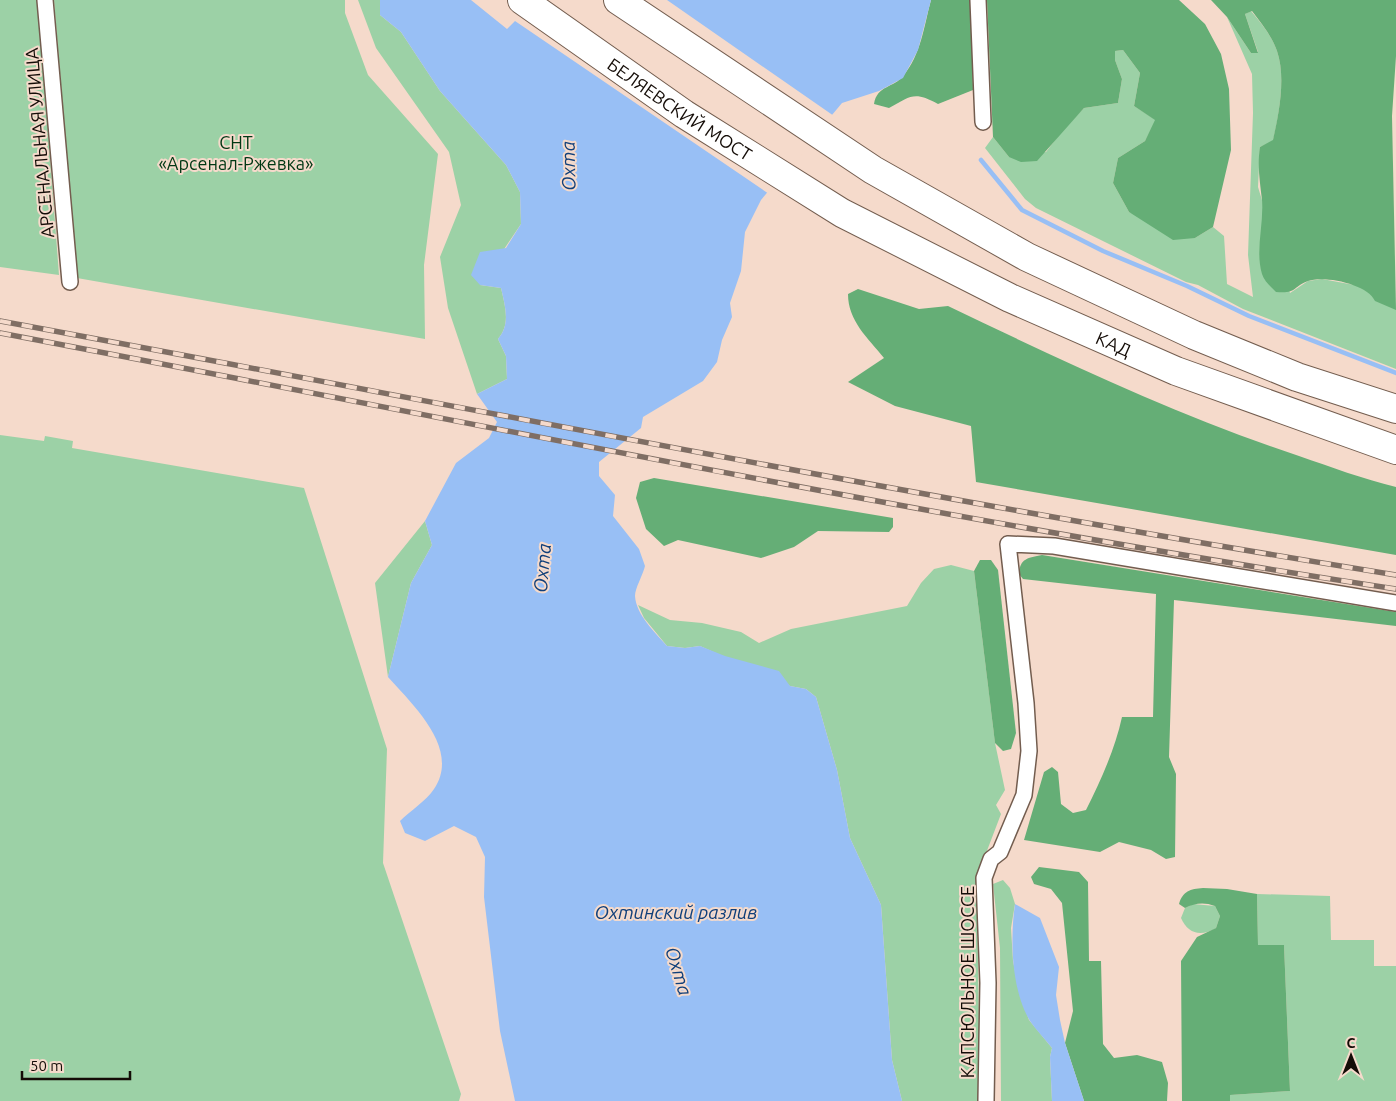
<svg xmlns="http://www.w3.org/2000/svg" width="1396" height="1101" font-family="Ubuntu,sans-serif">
<rect width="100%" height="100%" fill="#f5dacb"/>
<!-- green -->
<g fill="#9cd1a6">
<polygon points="0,0 38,0 59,275 0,267"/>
<polygon points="54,0 345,0 345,13 368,75 438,154 424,265 425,339 77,278"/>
<path d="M 358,0 L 380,0 L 380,15 L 401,32 L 440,91 L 506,165 L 520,192 L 521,224 L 480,285 L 501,288 C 505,306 511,324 498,339 L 506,356 L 507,379 L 477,394 L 448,308 L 440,257 L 461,205 L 449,152 L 376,48 Z"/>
<path d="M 1251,11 C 1261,23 1272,36 1277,51 C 1286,77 1279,114 1273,141 L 1260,147 L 1258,187 L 1290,293 L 1308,281 L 1322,279 L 1360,286 L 1396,309 L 1396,369 L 1243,309 L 1198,285 L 1186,282 L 1036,208 L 1025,199 L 985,148 L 993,137 L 1009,157 L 1046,152 L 1062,131 L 1084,108 L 1118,103 L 1122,79 L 1115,60 L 1115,51 L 1123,50 L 1140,73 L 1134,106 L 1156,120 L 1145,141 L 1118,158 L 1113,183 L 1129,212 L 1195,238 L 1213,227 L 1224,236 L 1227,284 L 1253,297 L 1248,255 L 1253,113 L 1252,74 L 1227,17 L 1251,53 L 1258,52 L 1245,14 Z"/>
<polygon points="0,435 44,441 45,436 73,441 72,448 304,488 387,749 383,863 461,1094 459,1101 0,1101"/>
<polygon points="425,521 432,545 411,583 388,677 375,583"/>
<polygon points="951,565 974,571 995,743 1005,790 996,805 1001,814 980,869 977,893 980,1101 902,1101 892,1060 881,905 850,838 837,770 816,697 806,689 790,686 700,646 685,648 667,646 644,618 638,605 670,620 702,623 741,632 759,643 791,629 907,606 921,583 934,569"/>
<polygon points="1003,880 1010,888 1015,904 1011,928 1013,961 1019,991 1029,1020 1052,1048 1050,1057 1052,1101 1001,1101 1000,948 993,884"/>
<polygon points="1257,894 1330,896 1331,940 1374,940 1374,966 1396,966 1396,1101 1230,1101 1230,1095 1290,1091 1284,945 1258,945"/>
<path d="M 1193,904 L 1215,906 L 1220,916 L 1216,928 C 1201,937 1188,934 1181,918 L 1185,908 Z"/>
</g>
<!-- forest -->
<g fill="#65ae76">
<path d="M 931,0 L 971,0 L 973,90 L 938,104 C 914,91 911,96 889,108 L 874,104 C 877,85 894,88 903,76 C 921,55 924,26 931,0 Z"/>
<polygon points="987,0 1179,0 1205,24 1221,54 1229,89 1231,150 1213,227 1195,238 1173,240 1129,212 1113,183 1118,158 1145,141 1155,120 1134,106 1140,73 1123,50 1115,51 1115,60 1122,79 1118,103 1084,108 1037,161 1021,162 1009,157 993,137"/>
<path d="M 1211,0 L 1396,0 L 1396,56 L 1392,116 L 1396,310 L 1375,301 C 1368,284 1324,275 1308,281 C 1292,287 1297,294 1276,292 C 1271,287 1264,281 1262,274 C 1255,250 1264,225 1262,200 C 1260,182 1257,166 1260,147 L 1273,140 C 1279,114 1286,77 1277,51 C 1272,36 1261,23 1252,11 L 1245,14 L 1258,53 L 1251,53 L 1227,17 Z"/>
<path d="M 858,289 L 919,309 L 948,306 C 1063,361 1178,416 1299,456 C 1331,467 1363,479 1396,487 L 1396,555 L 976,482 L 971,426 L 895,406 L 848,382 L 884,358 C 868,338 848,321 848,294 Z"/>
<polygon points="654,478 893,518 893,527 889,532 818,531 794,547 761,558 678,540 664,546 646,529 636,498 640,482"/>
<path d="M 1042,555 L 1396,612 L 1396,626 L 1174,600 L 1169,757 L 1176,774 L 1175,857 L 1166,859 L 1151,850 L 1119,842 L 1100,852 L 1024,840 L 1044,772 L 1052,767 L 1058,772 L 1061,804 L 1073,813 L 1086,810 C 1101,780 1115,749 1122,717 L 1153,717 L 1156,594 L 1023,579 L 1019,574 C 1020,558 1028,558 1042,555 Z"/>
<polygon points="980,560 991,560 998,570 1016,733 1011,749 1003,751 995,743 974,571"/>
<polygon points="1039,867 1079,872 1088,882 1089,961 1101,961 1103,1044 1114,1058 1137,1055 1162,1062 1168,1083 1167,1101 1084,1101 1065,1043 1073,1011 1062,903 1051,889 1034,884 1031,877"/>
<path d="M 1203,888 L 1227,889 L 1257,894 L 1258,945 L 1284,945 L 1290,1091 L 1230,1095 L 1230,1101 L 1182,1101 L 1181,961 L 1197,937 L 1216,928 L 1220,916 L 1215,906 C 1204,902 1195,903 1185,908 L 1179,904 C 1183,891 1190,889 1203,888 Z"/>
</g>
<!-- water -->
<g fill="#98bff5">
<path d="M 380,0 L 931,0 L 918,50 L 903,78 L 879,91 L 842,103 L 761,200 L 745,232 L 741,271 L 730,303 L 732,317 L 722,340 L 717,362 L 703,381 L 643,417 L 641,428 L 599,462 L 599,476 L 615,495 L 613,516 L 639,549 L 645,566 C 643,575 635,588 635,596 C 636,615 656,633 667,646 L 685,648 L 700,646 L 725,656 L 779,671 L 790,686 L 806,689 L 816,697 L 837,770 L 850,838 L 881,905 L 892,1060 L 902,1101 L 515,1101 L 500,1031 L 484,897 L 485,857 L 476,837 L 454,826 L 425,841 L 405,833 L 400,821 C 410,811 426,801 434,789 C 461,749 413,705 388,677 L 411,583 L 432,545 L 425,521 L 456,463 L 489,438 L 497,422 L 477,394 L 507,379 L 506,356 L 498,339 C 511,324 505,306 501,288 L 480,285 L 471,275 L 480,252 L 506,248 L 521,224 L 520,192 L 506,165 L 440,91 L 401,32 L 380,15 Z"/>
<path d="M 1015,904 L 1040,918 L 1059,967 L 1056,995 L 1060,1020 L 1065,1043 L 1084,1101 L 1052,1101 L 1050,1057 L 1052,1048 C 1045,1039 1036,1030 1030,1021 C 1011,990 1010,938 1015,904 Z"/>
</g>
<!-- pier -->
<polygon fill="#f5dacb" points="471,0 667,0 834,116 769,194 515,21 507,29"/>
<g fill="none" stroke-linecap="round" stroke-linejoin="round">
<!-- stream -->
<polyline stroke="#98bff5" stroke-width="4.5" points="981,160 1022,210 1103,251 1187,286 1249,316 1396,373"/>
<defs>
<g id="street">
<polyline points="45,0 70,282"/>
<polyline points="978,0 983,122"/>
<polyline points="986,1101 988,983 984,878 991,859 1000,852 1024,795 1029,751 1026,703 1008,544 1054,546 1396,603"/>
</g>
<g id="highway">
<path id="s1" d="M 522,0 L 684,114 L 842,213 L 1010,298 L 1176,371 L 1396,450"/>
<polyline points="618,0 873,170 1027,257 1194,335 1297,377 1396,409"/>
</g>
</defs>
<!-- street casing -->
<use href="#street" stroke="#735d4f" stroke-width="18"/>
<!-- highway casing -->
<use href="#highway" stroke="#735d4f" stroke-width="30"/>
<!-- street -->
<use href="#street" stroke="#fff" stroke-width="15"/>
<!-- highway -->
<use href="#highway" stroke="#fff" stroke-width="28"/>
<defs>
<g id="rail">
<path d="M 0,321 C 465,407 929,500 1396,575"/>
<path d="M 0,333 C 465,421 928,518 1396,589"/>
</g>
</defs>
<!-- rail casing -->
<use href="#rail" stroke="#7f6e64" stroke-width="5.5"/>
<!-- rail -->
<use href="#rail" stroke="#f5dacb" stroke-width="4" stroke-dasharray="11" stroke-linecap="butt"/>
</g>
<g text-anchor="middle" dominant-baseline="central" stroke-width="4" stroke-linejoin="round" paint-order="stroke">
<!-- street labels -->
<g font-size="18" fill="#140c07" stroke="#f5dacb">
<text stroke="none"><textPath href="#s1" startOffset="192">БЕЛЯЕВСКИЙ МОСТ</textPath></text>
<text transform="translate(39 143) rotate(-95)">АРСЕНАЛЬНАЯ УЛИЦА</text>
<text stroke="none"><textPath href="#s1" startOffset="686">КАД</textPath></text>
<text transform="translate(967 982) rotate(-90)">КАПСЮЛЬНОЕ ШОССЕ</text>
</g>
<!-- park labels -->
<g font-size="18" fill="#003814" stroke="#f5dacb">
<text x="236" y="142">СНТ<tspan x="236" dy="21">«Арсенал-Ржевка»</tspan></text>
</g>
<!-- water labels -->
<g font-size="19" font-style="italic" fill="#103f7a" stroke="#f5dacb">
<text transform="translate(568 166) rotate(-91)">Охта</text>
<text transform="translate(542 568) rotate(-85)">Охта</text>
<text x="676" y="912">Охтинский разлив</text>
<text transform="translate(679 971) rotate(73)">Охта</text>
</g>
</g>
<!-- north arrow -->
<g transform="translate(1351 1056)" stroke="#f5dacb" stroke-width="4" paint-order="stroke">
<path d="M0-4L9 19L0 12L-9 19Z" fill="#140c07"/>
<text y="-8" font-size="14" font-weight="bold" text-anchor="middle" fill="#140c07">С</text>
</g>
<!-- scale -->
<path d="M22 1071v8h108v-8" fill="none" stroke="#140c07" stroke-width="2.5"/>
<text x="30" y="1071" font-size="15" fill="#140c07" stroke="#f5dacb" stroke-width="4" paint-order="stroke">50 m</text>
</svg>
